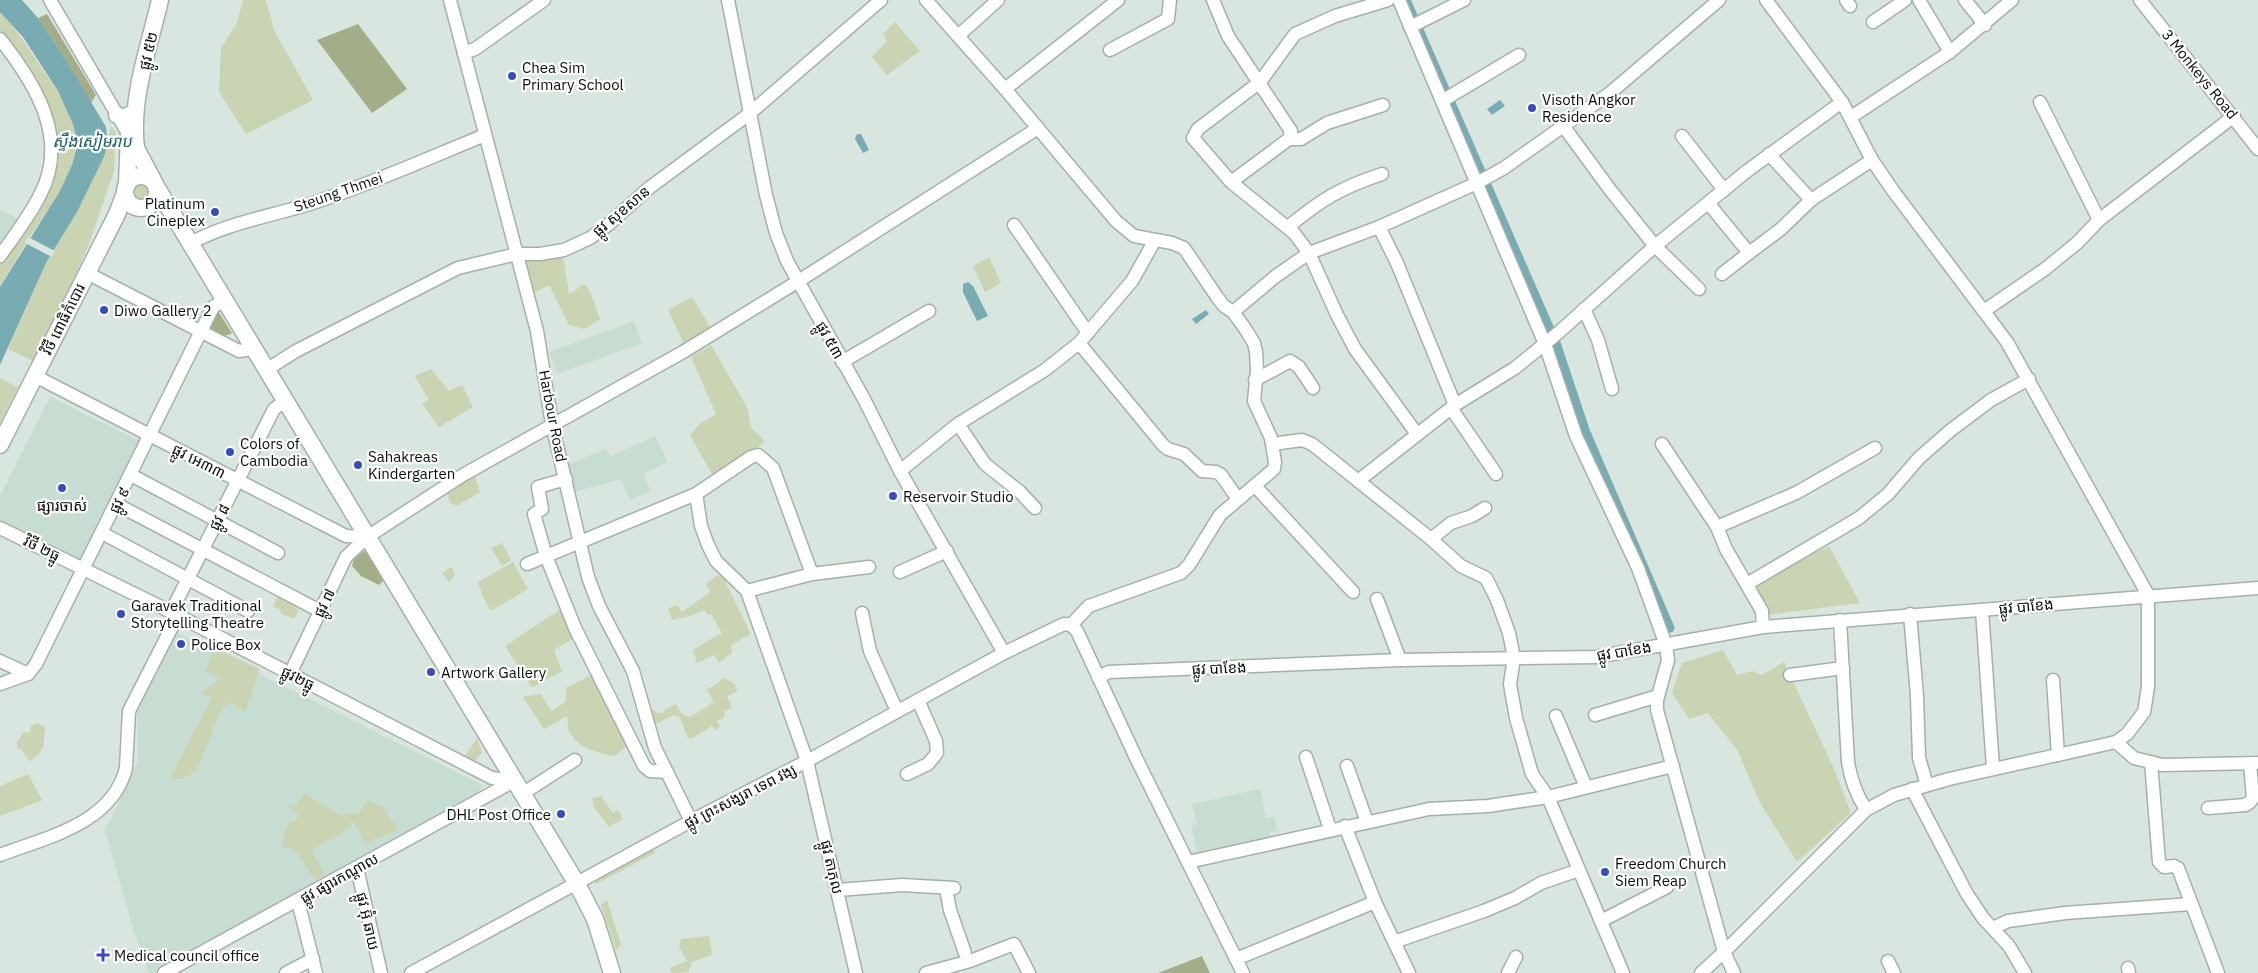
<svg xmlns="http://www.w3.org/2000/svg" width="2258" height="973" font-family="'IBM Plex Sans','Noto Sans Khmer',sans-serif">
<rect width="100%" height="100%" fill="#d8e6df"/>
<!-- built -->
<g fill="#c7ddd2">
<polygon points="0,209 20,220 0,258"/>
<polygon points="634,321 642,343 557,374 549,352"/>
<polygon points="50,397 144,443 82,563 0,523 0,496"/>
<polygon points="655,436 668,462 643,474 651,491 630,500 621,479 574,492 569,464 606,449 611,456"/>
<polygon points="177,633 482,785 476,799 153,973 149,973 134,932 105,831 138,761 137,712"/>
<polygon points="1260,789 1266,818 1274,816 1277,831 1270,832 1270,836 1197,852 1191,825 1197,824 1192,804"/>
</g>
<!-- green -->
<g fill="#cad4b3">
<polygon points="243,0 266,0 274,30 313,100 246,134 219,92 221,48 237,23"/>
<path d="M 0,12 C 18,30 29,50 43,70 C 57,90 72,110 75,135 C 80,170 50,206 32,234 C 21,251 11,269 0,286 L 0,263 L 48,184 L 53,125 L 45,96 L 0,35 Z"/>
<polygon points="895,22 920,51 887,75 872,57 887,41 883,34"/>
<polygon points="111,126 116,133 114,171 90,241 53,330 35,362 8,349 47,261 77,212 103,159"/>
<circle cx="141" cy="192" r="10"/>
<polygon points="563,255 569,294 584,284 589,289 600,319 585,329 569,325 549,285 534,293 527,285 524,259"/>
<polygon points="989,257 1001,283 985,292 973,266"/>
<polygon points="692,297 711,328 683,342 668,310"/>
<polygon points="711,345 748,409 751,428 765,441 748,456 713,476 690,435 700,424 716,414 691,357"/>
<polygon points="431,369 449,391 462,385 473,407 439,427 422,404 429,400 415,376"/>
<polygon points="0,378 18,387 0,423"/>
<polygon points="475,475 480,492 457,506 450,503 447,493"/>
<polygon points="502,543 511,560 502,566 491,548"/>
<polygon points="1829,546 1860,603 1766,615 1751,585 1807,552 1815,553"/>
<polygon points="513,562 528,589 491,611 483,597 478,582"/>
<polygon points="452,567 455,575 449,582 442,573"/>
<polygon points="722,575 751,634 731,645 732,653 719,663 714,655 697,663 693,650 722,633 711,614 708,615 704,610 690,616 672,620 668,609 677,605 682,612 710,592 706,584 716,576"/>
<polygon points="280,591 298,600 295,608 299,610 294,619 280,613 281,610 273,606"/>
<polygon points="562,608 576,637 554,650 562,671 532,688 505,646"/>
<polygon points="215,648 260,669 245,711 227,702 217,719 197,769 183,779 169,779 212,698 202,693 220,678 205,670"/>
<polygon points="1723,650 1737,675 1752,671 1762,675 1784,662 1835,771 1851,813 1797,862 1759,801 1738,751 1708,713 1689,719 1672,693 1682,663"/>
<path d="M 593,674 L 628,746 L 614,756 C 597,753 574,747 568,728 C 568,724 568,720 567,716 L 544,729 L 523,697 L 541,694 L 551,711 L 566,701 L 566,688 Z"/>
<polygon points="724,678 735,684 737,692 727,696 732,708 724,711 725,717 717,721 720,726 717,730 712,726 693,738 688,738 680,718 674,715 654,725 648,712 653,710 657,713 664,712 665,709 676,704 682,714 690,717 714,702 707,690"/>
<path d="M 37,723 L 45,727 C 44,741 45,755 29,761 L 22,750 L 17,748 L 17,742 L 24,732 L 30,733 L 31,726 Z"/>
<polygon points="477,738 482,753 473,763 464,757"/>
<polygon points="28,774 42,800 0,816 0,786"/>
<polygon points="304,793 340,815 359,813 367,800 383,807 398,830 366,843 351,819 352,826 311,851 325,874 316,880 293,848 282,847 284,833 289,822 295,821 298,814 288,805 296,806"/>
<polygon points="601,796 613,813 618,809 623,819 609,827 595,809 592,798"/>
<polygon points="652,846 655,853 596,884 591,878"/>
<polygon points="607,900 621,945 616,950 601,905"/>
<polygon points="709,936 712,955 692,962 688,972 672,973 670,968 687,961 679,947 681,939"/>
</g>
<!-- forest -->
<g fill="#a3ae88">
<polygon points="47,14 96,95 91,103 66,60 38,18"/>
<polygon points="358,24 407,89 372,113 317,40"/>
<path d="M 218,311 L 232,333 C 222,339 216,334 207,328 Z"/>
<polygon points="364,551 367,552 385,579 379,585 361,576 352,566 354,559"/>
<polygon points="1202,956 1210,973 1158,973"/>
</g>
<!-- water -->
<g fill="#78abb2">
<polygon points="0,0 22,0 38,18 66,60 106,127 108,144 103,159 77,212 47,261 0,365 0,287 60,191 72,165 76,150 76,137 73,124 58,91 23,37 0,12"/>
<polygon points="1500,100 1505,106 1492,115 1487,109"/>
<polygon points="857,134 861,134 869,150 863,153 855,139"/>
<polygon points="968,282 973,286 988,316 977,321 963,292 963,284"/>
<polygon points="1206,310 1209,314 1196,324 1192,319"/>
</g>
<!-- pier -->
<polygon fill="#d8e6df" points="28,237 55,251 52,257 25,243"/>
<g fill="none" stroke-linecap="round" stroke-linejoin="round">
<!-- canal -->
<g stroke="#78abb2" stroke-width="9">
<polyline points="1406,0 1552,334"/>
<polyline points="1556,343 1585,430 1670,628"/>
</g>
<defs>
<g id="minor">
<polyline points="50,0 129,135"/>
<polyline points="450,0 537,331 552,424 588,577 599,606 633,671 655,748 691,821"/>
<polyline points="728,0 766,195 776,233 787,261 864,399 900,471 1004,653"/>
<polyline points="926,0 1005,89 1116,221 1134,236 1172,243 1184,248 1217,297 1224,306 1233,312 1244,327 1254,343 1256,352 1257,371 1254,401 1271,438 1275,462 1274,469 1220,515 1189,565 1181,573 1089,606 1071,625"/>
<polyline points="1213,0 1228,36 1291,131 1289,139 1231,182"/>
<polyline points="1388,0 1335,16 1295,34 1260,82 1198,129 1193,138 1231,182 1294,233 1309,253 1337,315 1355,349 1417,434"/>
<polyline points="1399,0 1545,344 1576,436 1638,568 1666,645 1668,660 1657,700 1657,710 1724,952 1734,973"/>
<polyline points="1846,0 1850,6"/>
<polyline points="1919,0 1950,52"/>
<polyline points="1965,0 1985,25"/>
<polyline points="2140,0 2258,149"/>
<polyline points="1873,22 1905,0"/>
<polyline points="1410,27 1464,0"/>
<polyline points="958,36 998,0"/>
<path d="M 0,39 C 35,83 70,139 40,195 C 29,217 14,236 0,256"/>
<polyline points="1110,50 1168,19 1170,0"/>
<polyline points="464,53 475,49 544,0"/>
<polyline points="1005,89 1118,0"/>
<polyline points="1442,101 1519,55"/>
<polyline points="2040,102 2099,220"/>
<polyline points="1851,117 1950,52 2012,0"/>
<polyline points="1564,127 1611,191 1655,246 1699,289"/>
<polyline points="1682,136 1724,190"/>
<polyline points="1289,139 1301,139 1327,123 1383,105"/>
<polyline points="1769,154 1811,200"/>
<polyline points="1709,204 1749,253 1722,274"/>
<polyline points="1014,225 1088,333"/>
<path d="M 1288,227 C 1322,199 1340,188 1382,174"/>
<polyline points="1379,227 1397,263 1455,405"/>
<path d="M 189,244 C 228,222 274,216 316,202 C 373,183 429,158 485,135"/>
<polyline points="1749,253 1781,229 1811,200 1872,160"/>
<polyline points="87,273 239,351 253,349"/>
<polyline points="1584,309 1598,340 1612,389"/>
<polyline points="1984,311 2045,269 2077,243 2099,220 2234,116"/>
<polyline points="1233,312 1276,276 1309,253 1379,227 1477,183 1504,168 1610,93 1719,0"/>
<polyline points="1079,343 1163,445 1168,449 1184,454 1202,471 1216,472 1221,475 1238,499"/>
<polyline points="842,362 929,311"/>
<polyline points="266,370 296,351 458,268 517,254 540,254 564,250 590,238 609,224 649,188 749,114 881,0"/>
<polyline points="35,376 346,536 367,537"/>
<polyline points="1255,380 1290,361 1299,367 1313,388"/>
<polyline points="1451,408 1496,474"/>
<polyline points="958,424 985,464 1020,492 1035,508"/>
<polyline points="1272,444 1302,440 1312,444 1431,539 1461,566 1486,578 1497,600 1509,633 1514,658 1510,684 1516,718 1532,774 1548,797 1623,973"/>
<polyline points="1662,444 1717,527 1726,549 1762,611 1763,627"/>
<polyline points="900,471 958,424 1045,370 1079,343 1132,281 1155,240"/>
<polyline points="131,475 278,553"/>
<polyline points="566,479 538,487 542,509 534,514 546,556 575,628 644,766 650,771 667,772"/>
<polyline points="1358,481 1455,405 1515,368 1558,333 1655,246 1747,171 1842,102"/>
<polyline points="1255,486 1353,592"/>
<polyline points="696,494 701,526 708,545 716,561 747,591 807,761 856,973"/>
<polyline points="116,504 320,611"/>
<polyline points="1717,527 1796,493 1875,448"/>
<polyline points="0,528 171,612 492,778 514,781"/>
<polyline points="102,533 248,611"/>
<polyline points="1431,539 1451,523 1472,516 1485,508"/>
<polyline points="527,564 696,494 751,457 758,455 773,468 812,574"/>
<polyline points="900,572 947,551"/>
<polyline points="1747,584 1859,518 1888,494 1919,458 1951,430 1991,400 2029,379"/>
<polyline points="747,591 812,574 869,567"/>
<polyline points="1377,599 1400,660"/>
<polyline points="1982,610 1993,768"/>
<polyline points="171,612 274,409 285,401"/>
<polyline points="862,613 870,651 897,711"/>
<polyline points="1910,614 1917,696 1919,758 1927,785"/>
<path d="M 1840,620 L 1848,762 C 1851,781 1856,794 1866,810"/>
<polyline points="1071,625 1077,631 1137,760 1243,973"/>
<polyline points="0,661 28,674"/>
<polyline points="290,674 346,557 367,537 463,475 683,352 797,282 1038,128"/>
<polyline points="1790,675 1843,668"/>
<polyline points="1098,677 1109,672 1400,660 1596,657 1763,627 2258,588"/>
<polyline points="2053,680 2058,755"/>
<polyline points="0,684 28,674 36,664 213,307 223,301"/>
<polyline points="1595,715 1658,696"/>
<polyline points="1556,716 1586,787"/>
<polyline points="2116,742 2134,758 2162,765 2258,763"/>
<polyline points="1306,757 1330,829"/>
<polyline points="2151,762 2159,862 2164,867 2174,866 2178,868 2218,973"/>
<polyline points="1347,766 1367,822"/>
<polyline points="907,774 928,764 937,753 936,741 918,700"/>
<polyline points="1912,789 1967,894 1983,918 2009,946 2025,973"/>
<polyline points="522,794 575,760"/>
<polyline points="2208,808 2245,805 2250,802 2253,798 2250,764"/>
<polyline points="1345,826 1375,902 1409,973"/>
<path d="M 0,855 C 47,837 112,824 126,768 L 129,711 L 178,615"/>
<polyline points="1188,862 1429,809 1488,806 1548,797 1673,766"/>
<polyline points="357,868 381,973"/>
<polyline points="946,888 950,910 965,953"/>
<polyline points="838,890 902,885 954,888"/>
<polyline points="298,901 316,973"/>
<polyline points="1601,921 1667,887"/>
<polyline points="1993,928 2008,921 2065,913 2191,904"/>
<polyline points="1394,942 1484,911 1515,898 1541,883 1579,870"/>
<polyline points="1236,959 1375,902"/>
<polyline points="1888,961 1894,973"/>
<polyline points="2128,968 2129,973"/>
<polyline points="164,973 514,781"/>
<polyline points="286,973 313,959"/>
<polyline points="411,973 691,821 807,761 1004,653 1064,624 1071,625"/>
<polyline points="926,973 970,961 1014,944 1029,973"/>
<polyline points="1508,973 1516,957"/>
<polyline points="1701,973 1724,952 1866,810 1894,795 1949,779 2116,742 2127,734 2144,712 2148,687 2148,595 2007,342 1894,192 1872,160 1842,102 1766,0"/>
</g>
<g id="major">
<polyline points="117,115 124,118 131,114"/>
<polyline points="131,139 153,180"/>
<path d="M 136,148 C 130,98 149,48 160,0"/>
<circle cx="141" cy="192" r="16"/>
<polyline points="127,184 129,134"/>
<polyline points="157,188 577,884 595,919 612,973"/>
<polyline points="0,445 117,214 125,193"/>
</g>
</defs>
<!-- minor casing -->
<use href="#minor" stroke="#a4b1ab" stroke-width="15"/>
<!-- major casing -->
<use href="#major" stroke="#a4b1ab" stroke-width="19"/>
<!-- minor -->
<use href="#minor" stroke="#fff" stroke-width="12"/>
<!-- major -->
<use href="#major" stroke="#fff" stroke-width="16"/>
</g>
<!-- markers -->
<g fill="#384bbd" stroke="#fff" stroke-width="2">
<circle cx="512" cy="76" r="5"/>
<circle cx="1532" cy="108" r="5"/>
<circle cx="215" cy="212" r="5"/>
<circle cx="104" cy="310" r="5"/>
<circle cx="230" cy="452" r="5"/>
<circle cx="358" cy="465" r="5"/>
<circle cx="62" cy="488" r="5"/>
<circle cx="893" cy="496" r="5"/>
<circle cx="121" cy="614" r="5"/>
<circle cx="181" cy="644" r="5"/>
<circle cx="431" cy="672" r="5"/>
<circle cx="561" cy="814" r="5"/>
<circle cx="1605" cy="872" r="5"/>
<path d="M100.5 947.5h5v5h5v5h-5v5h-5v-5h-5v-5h5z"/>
</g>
<g text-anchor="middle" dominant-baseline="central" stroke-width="4.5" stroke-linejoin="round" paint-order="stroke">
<!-- street labels -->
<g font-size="15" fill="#090d0b" stroke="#fff">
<text transform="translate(148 51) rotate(-77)">ផ្លូវ ៥២</text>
<text transform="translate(2200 74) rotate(51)">3 Monkeys Road</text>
<text transform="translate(338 192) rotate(-19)">Steung Thmei</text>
<text transform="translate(621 211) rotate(-40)">ផ្លូវ សុខសាន</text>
<text transform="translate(63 319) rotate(-63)">វិថី ពោធិកំបោរ</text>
<text transform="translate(830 340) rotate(60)">ផ្លូវ ៥៣</text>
<text transform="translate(553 416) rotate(79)">Harbour Road</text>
<text transform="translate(199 461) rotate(27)">ផ្លូវ អេ៣៣</text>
<text transform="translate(119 500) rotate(-63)">ផ្លូវ ៩</text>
<text transform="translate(219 517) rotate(-63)">ផ្លូវ ៨</text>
<text transform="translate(42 548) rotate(26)">វិថី ២ធ្នូ</text>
<text transform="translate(324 603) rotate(-64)">ផ្លូវ ៧</text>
<text transform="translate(2026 606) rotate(-5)">ផ្លូវ បាខែង</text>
<text transform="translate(1624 651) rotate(-9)">ផ្លូវ បាខែង</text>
<text transform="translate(1219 668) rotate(-2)">ផ្លូវ បាខែង</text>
<text transform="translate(298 678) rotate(27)">ផ្លូវ២ធ្នូ</text>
<text transform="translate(740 796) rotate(-27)">ផ្លូវ ព្រះសង្ឃរា ទេព វង្ស</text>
<text transform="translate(832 867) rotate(77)">ផ្លូវ តាភុល</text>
<text transform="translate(339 878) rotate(-29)">ផ្លូវ ផ្សារកណ្តាល</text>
<text transform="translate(368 921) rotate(77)">ផ្លូវ អ៊ុំ ឆាយ</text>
</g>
<!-- poi labels -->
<g font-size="15" fill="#090d0b" stroke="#fff" text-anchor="start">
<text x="522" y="67">Chea Sim<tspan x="522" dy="17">Primary School</tspan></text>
<text x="1542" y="99">Visoth Angkor<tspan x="1542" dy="17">Residence</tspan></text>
<text x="205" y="203" text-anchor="end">Platinum<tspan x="205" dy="17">Cineplex</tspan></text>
<text x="114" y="310">Diwo Gallery 2</text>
<text x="240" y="443">Colors of<tspan x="240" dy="17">Cambodia</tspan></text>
<text x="368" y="456">Sahakreas<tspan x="368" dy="17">Kindergarten</tspan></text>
<text x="903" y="496">Reservoir Studio</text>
<text x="62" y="505" text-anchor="middle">ផ្សារចាស់</text>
<text x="131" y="605">Garavek Traditional<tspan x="131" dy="17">Storytelling Theatre</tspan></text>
<text x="191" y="644">Police Box</text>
<text x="441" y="672">Artwork Gallery</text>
<text x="551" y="814" text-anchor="end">DHL Post Office</text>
<text x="1615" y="863">Freedom Church<tspan x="1615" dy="17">Siem Reap</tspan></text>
<text x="114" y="955">Medical council office</text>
</g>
<!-- water labels -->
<g font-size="16" font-style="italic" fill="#165d65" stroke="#fff">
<text x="92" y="141">ស្ទឹងសៀមរាប</text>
</g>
</g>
</svg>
